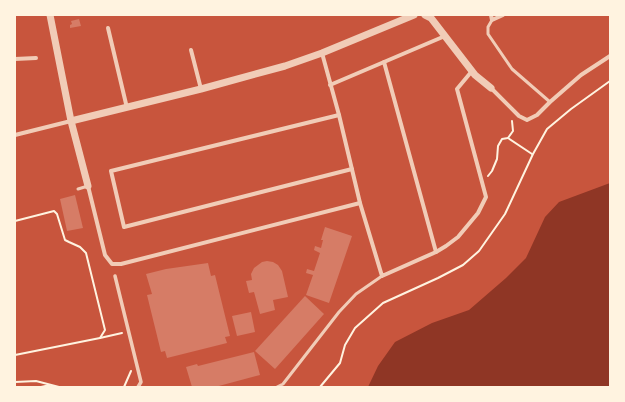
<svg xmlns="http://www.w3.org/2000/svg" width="625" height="402" font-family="Mulish,sans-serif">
<rect width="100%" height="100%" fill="#c8553d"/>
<!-- water -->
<polygon fill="#8f3625" points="610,183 610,387 368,387 378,366 395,342 432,323 469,310 506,278 526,258 545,217 559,202"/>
<!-- building -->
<g fill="#d67c66">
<polygon points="79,19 81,26 70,28 70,25 72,24 71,21"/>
<polygon points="75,195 83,228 67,231 60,199"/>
<polygon points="325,227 352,236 329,303 306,295 313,275 306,273 307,269 314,271 320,253 314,250 315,246 321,248 323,240 321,240"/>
<polygon points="267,261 273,262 278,265 282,271 288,297 273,300 275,310 260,314 254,292 249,293 246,281 252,280 251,274 254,268 262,262"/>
<polygon points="208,263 211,276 215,275 230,336 225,337 227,343 167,358 165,351 161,352 147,295 152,294 146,274 166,269"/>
<polygon points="305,296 324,314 275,369 255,351"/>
<polygon points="251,312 255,332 237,336 232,316"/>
<polygon points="254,352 260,375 215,387 192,387 186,367 197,364 198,366"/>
</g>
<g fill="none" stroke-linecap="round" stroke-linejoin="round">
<!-- path -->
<g stroke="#fff3e0" stroke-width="2">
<polyline points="508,138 532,154"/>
<polyline points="488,176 492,171 497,159 498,146 502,139 508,138 513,131 512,121"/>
<polyline points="15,221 54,211 57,214 65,240 69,242 80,247 86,253 105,330 100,338 15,355"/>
<polyline points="100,338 122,333"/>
<polyline points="15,382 36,381 59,387"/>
<polyline points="41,387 50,385"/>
<polyline points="124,387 131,371"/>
<polyline points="320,387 340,363 345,345 355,328 383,303 438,278 463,265 479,251 505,214 533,154 547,129 571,109 610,81"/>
</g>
<!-- service -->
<g stroke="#f1ccb7" stroke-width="3">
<polyline points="492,20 488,27 488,34 512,69 550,102"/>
<polyline points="78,189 88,186"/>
<polyline points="277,387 283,384 339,312 356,294 382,276"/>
</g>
<!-- pedestrian -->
<polyline stroke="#f1ccb7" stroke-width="3.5" points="115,276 141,382 138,387"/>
<!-- minor -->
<g stroke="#f1ccb7" stroke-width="4">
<polyline points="491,15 492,20 503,15"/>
<polyline points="108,28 127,108"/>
<polyline points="191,50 201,89"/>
<polyline points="322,53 339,115 360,203 382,276 436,252 446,246 458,237 478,213 486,197 457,89 472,71"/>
<polyline points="15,59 36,58"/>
<polyline points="384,62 436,252"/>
<polyline points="330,85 445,36"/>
<polyline points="491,88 519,116 527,120 537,115 550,102 581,75 610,56"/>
<polyline points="339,115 111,171 124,227 352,169"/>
<polyline points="15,135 71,121"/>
<polyline points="88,186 105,255 112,264 121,264 360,203"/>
</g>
<!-- tertiary -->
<g stroke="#f1ccb7" stroke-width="7">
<polyline points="50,15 71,121 88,186"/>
<polyline points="425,15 431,18 475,75 491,88"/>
<polyline points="71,121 201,89 285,66 322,53 414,15"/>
</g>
</g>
<!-- border -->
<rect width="625" height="402" fill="none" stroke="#fff3e0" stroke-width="32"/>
</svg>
